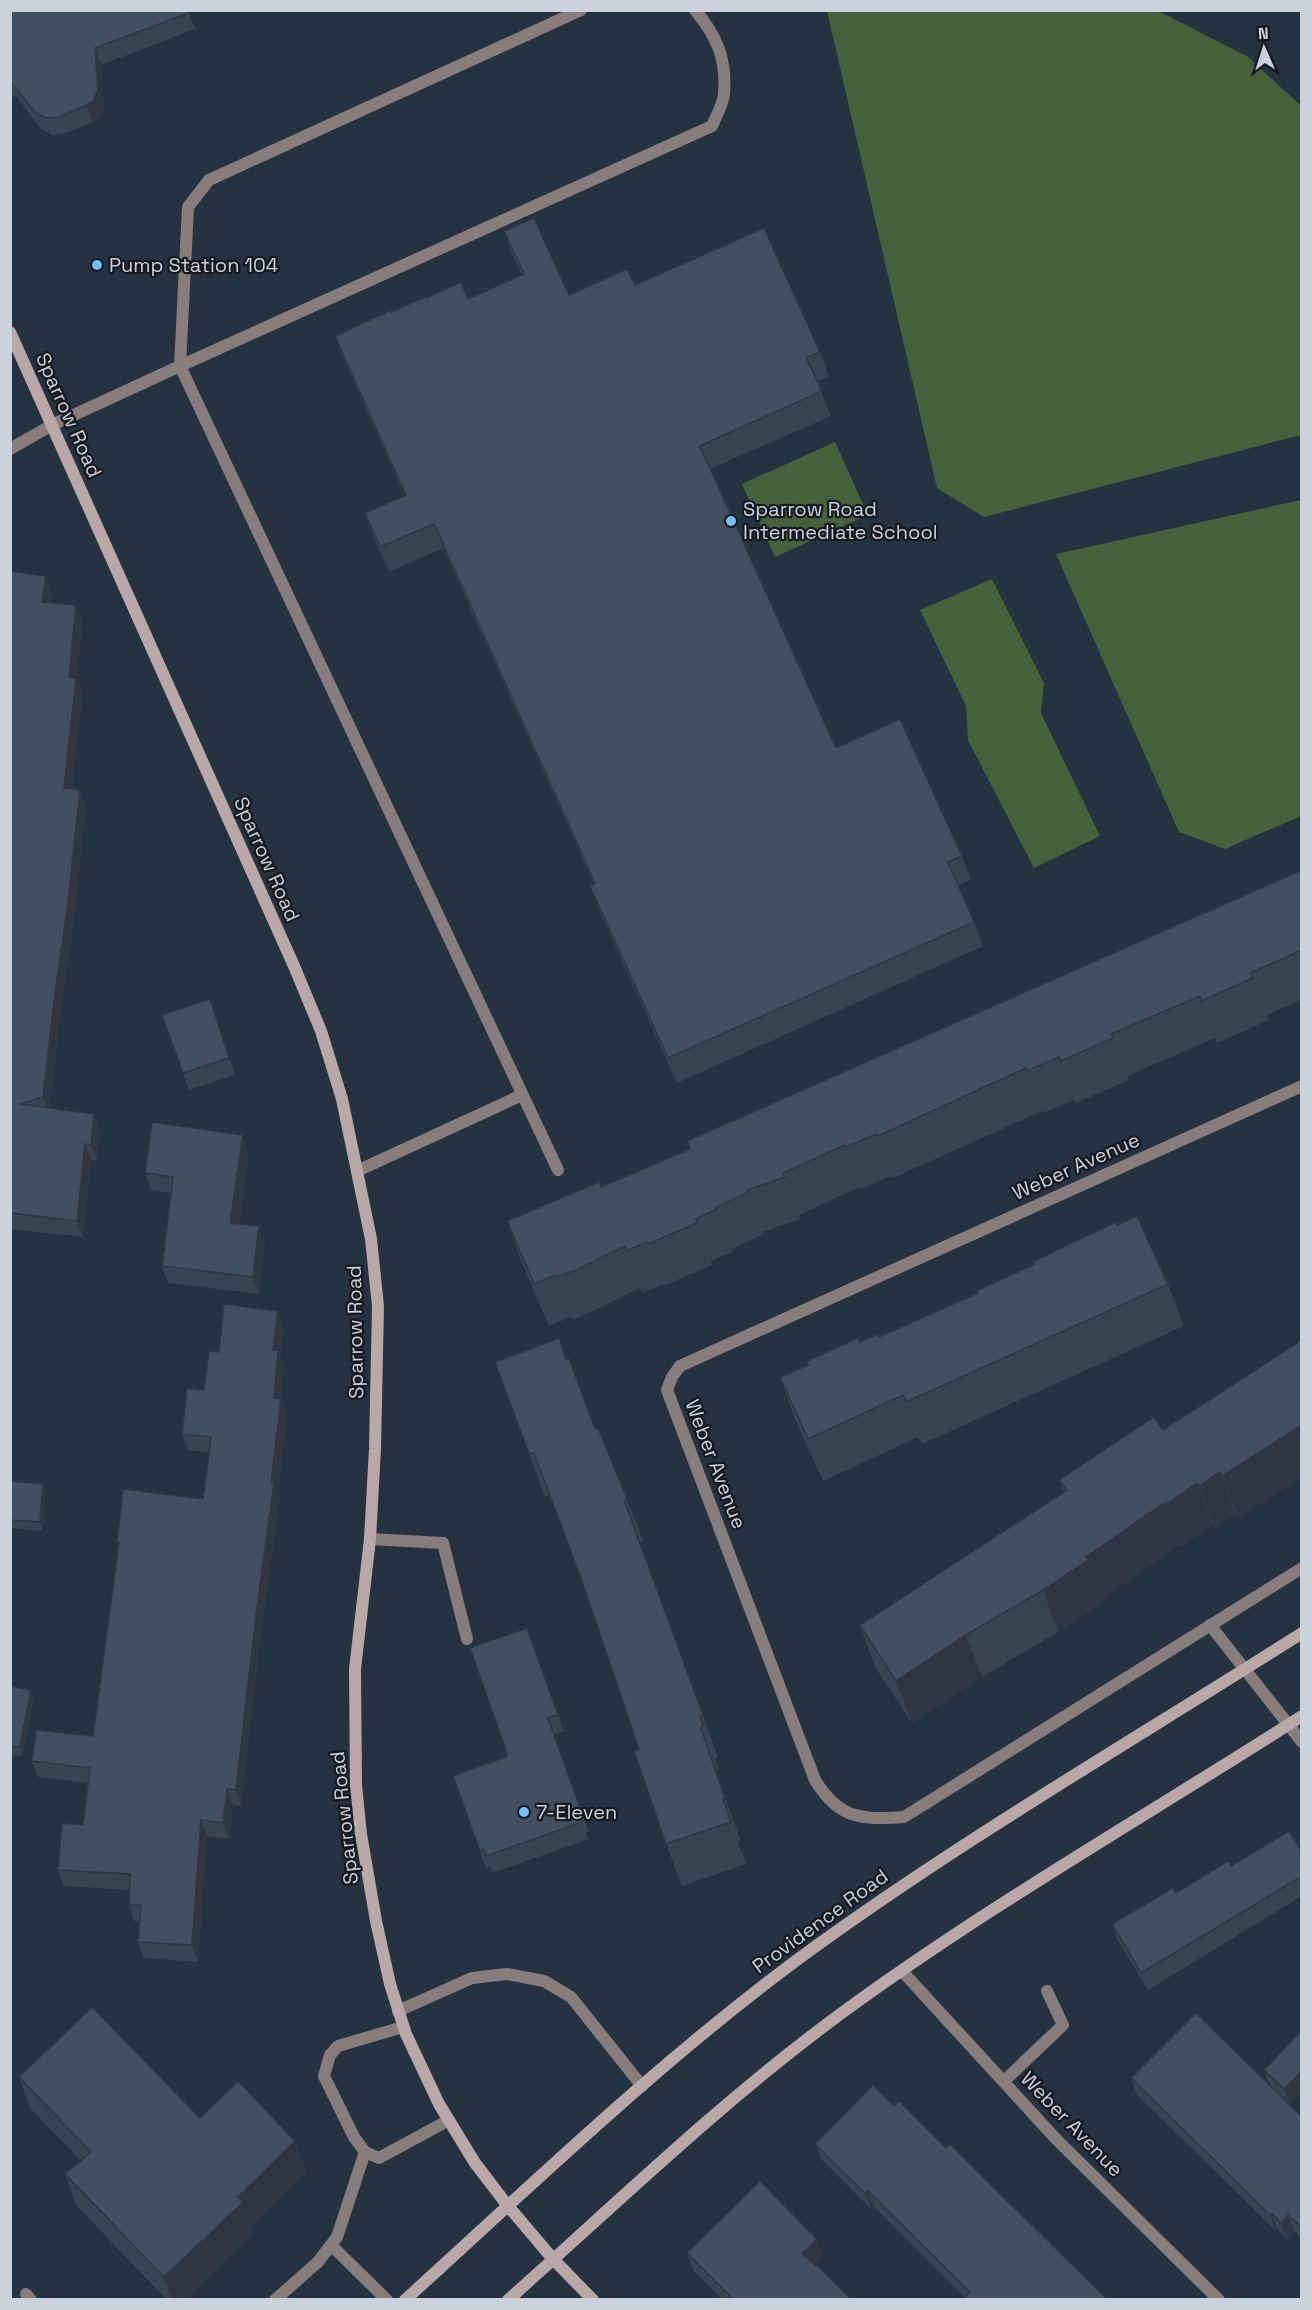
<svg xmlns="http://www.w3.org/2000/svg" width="1312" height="2310" font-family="'Space Grotesk',sans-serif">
<rect width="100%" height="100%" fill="#253240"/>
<!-- green -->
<g fill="#47613c">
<polygon points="827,11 1152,11 1162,13 1247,56 1301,106 1301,435 984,517 937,488"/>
<polygon points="835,442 868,515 775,557 742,484"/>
<polygon points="1301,500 1301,816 1225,849 1179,832 1056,554"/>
<polygon points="992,579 1044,683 1041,713 1100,836 1034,868 968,740 966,706 920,610"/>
</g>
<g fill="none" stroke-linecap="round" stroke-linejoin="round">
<!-- lane -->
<g stroke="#887d7d" stroke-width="12">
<path d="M 581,10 L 209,180 L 188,207 L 180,366 L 712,126 C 716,116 723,105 724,94 C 727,60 717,36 695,10"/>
<polyline points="52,425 180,366 558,1170"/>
<polyline points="357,1171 522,1095"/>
<polyline points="370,1539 443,1543 467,1639"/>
<polyline points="398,2011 472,1978 507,1974 544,1981 571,1997 642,2086"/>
<polyline points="403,2027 338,2046 330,2055 324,2076 354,2137 365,2152 379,2158 449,2120"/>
<polyline points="1004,2081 1063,2025 1047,1991"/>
<polyline points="331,2245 387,2300"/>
<polyline points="26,2294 31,2300"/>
<polyline points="275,2300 318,2262 337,2237 365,2152"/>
</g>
<!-- street -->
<g stroke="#887d7d" stroke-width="12">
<polyline points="10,449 52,425"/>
<path d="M 1302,1086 L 680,1366 L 672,1377 L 667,1390 L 815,1780 C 839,1819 861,1820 904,1817 L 1302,1568"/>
<polyline points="1210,1625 1302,1742"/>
<polyline points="902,1971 1057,2140 1219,2300"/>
</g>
<!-- secondary -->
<g stroke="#baa8a9" stroke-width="12">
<polyline points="10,332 294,966 321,1031 342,1099 371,1239 378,1306 375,1449 370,1539 355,1669 356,1785 361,1834 376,1921 390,1984 406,2034 439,2104 475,2163 508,2206 553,2259 593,2300"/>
<path d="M 405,2300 C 534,2183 660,2061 801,1957 C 961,1840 1134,1740 1302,1633"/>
<path d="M 508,2300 C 616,2204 719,2104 835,2018 C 984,1908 1146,1816 1302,1716"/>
</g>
</g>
<!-- wall -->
<g fill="#394451">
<polygon points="10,10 188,10 195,29 101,65 104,106 100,117 93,122 65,133 52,135 41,129 16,96 11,98"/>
<polygon points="504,231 569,295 635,285 820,352 829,376 817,382 831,416 710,469 836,748 962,856 971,880 958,886 974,922 983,946 677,1083 599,910 590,886 594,884 443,548 389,572 374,538 365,513 405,496 344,360 335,336 391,312 426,298 468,299 522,275 513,256"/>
<polygon points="10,571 46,576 52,592 50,603 82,622 77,679 82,694 72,789 80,790 86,807 74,920 61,1009 50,1108 94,1114 100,1131 97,1161 91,1160 83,1237 10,1229"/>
<polygon points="1302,870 1302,999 1267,1015 1269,1020 1217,1043 1215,1038 1127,1076 1129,1080 1076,1103 1074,1100 1043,1113 1042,1111 893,1178 891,1176 861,1189 860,1187 799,1215 800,1219 763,1232 764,1234 732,1249 733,1252 711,1261 712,1265 663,1286 663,1284 642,1293 640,1288 591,1312 572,1320 571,1317 549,1326 522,1263 507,1221 601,1187 690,1149"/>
<polygon points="162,1015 216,1016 235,1075 189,1090"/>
<polygon points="249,1152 239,1224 265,1243 259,1294 168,1283 162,1266 171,1193 151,1190 145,1173"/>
<polygon points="1117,1225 1168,1284 1184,1326 922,1444 918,1437 823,1481 795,1419 780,1377 860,1342 879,1337 977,1293"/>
<polygon points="278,1311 284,1328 280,1356 284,1366 281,1400 287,1415 278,1493 280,1499 261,1632 241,1806 233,1805 229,1839 207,1836 198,1962 144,1958 138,1942 140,1921 134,1921 129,1905 129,1890 64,1886 58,1870 83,1825 88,1783 38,1777 32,1761 93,1736 119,1546 117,1542 203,1499 209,1453 188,1450 182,1434 204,1390 219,1352"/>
<polygon points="1302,1340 1302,1477 1238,1518 1235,1514 1215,1528 1213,1525 1180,1547 1179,1545 1102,1599 1103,1602 1058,1632 982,1677 912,1723 875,1667 860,1625 1064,1492 1059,1480 1163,1430"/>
<polygon points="566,1360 595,1429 627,1499 643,1541 640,1542 718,1757 715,1758 719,1769 716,1770 741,1841 738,1841 746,1864 682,1886 666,1844 639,1749 583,1586 550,1495 545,1497 495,1362"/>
<polygon points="10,1481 46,1492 43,1531 10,1528"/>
<polygon points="527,1628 564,1731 554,1735 589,1832 586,1833 589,1839 492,1873 490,1866 486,1868 453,1776 508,1756"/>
<polygon points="10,1686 31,1690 34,1698 23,1756 10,1755"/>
<polygon points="1302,1852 1302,1896 1148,1990 1118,1941 1112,1924 1231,1866"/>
<polygon points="1302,2030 1290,2105 1302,2117 1302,2239 1294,2231 1287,2239 1278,2230 1276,2231 1137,2095 1131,2078 1269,2085 1264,2070"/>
<polygon points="19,2077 200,2118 295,2141 306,2172 251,2226 254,2233 185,2300 167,2300 76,2205 65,2174 81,2161 30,2108"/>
<polygon points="894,2106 946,2148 1108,2300 964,2297 874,2207 872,2210 822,2160 815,2144"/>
<polygon points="817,2239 823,2256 814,2264 852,2300 723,2300 693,2270 687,2253"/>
</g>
<!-- shaded-wall -->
<g fill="#2e3742">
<polygon points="95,48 101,65 104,106 100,117 93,122 87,105"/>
<polygon points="46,576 52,592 48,618 42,602"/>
<polygon points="76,605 82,622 77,679 82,694 70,804 64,788 69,677"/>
<polygon points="80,790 86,807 74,920 61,1009 49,1114 43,1097 55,993"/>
<polygon points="94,1114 100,1131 97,1161 91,1145"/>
<polygon points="243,1135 249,1152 236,1239 230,1223"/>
<polygon points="85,1144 91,1160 83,1237 77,1221"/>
<polygon points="259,1226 265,1243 259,1294 253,1277"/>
<polygon points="278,1311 284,1328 280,1356 284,1366 281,1400 287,1415 278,1493 280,1499 261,1632 241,1806 236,1790 271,1483 273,1350"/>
<polygon points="1302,1425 1302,1477 1238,1518 1222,1476"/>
<polygon points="1220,1472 1235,1514 1215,1528 1199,1486"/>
<polygon points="1197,1483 1213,1525 1180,1547 1165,1505"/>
<polygon points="43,1484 46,1492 43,1531 40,1522"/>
<polygon points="1164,1503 1179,1545 1102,1599 1103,1602 1058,1632 1043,1590 1086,1557"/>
<polygon points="966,1635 982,1677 912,1723 896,1681"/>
<polygon points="31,1690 34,1698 23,1756 20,1747"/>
<polygon points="697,1697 712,1739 718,1757 703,1715"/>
<polygon points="701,1728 716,1770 741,1841 725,1799"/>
<polygon points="227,1789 233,1805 229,1839 223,1823"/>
<polygon points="201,1820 207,1836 198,1962 192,1945"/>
<polygon points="1302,2071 1302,2093 1290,2105 1284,2089"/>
<polygon points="295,2141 306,2172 251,2226 254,2233 185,2300 172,2300 164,2277 238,2197"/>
<polygon points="868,2191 874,2207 872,2210 865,2193"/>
<polygon points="1272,2213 1278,2230 1276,2231 1270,2215"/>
<polygon points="1288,2215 1294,2231 1287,2239 1281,2223"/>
<polygon points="817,2239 823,2256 808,2271 802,2254"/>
</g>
<!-- building -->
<g fill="#424f5e" stroke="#2e3742" stroke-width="1.5">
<polygon points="10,10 188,10 189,13 95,48 98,89 94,100 87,105 59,117 46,118 35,112 10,81"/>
<polygon points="534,218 569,295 627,269 635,285 764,228 820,352 806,358 822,391 700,446 836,748 900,719 962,856 948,862 974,922 668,1058 590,886 595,883 434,524 380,547 365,513 406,495 335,336 391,310 391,312 425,297 426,298 461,282 468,299 524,274 504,231"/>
<polygon points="10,571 46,576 42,602 76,605 69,677 76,678 64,788 80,790 68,903 55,993 43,1097 21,1104 94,1114 91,1145 85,1144 77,1221 10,1213"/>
<polygon points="1302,870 1302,950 1251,973 1253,978 1201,1001 1200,996 1111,1034 1113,1038 1061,1061 1059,1057 1027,1071 1026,1068 878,1136 876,1134 846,1147 845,1145 783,1173 785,1177 748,1190 749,1192 716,1207 717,1209 696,1219 697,1223 648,1244 647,1242 626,1251 625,1246 576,1270 556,1277 555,1275 534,1284 507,1221 599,1182 601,1187 690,1149 687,1141"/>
<polygon points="210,999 229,1058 183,1073 162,1015"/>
<polygon points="152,1122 243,1135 230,1223 259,1226 253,1277 162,1266 173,1177 145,1173"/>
<polygon points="1137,1216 1168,1284 906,1402 903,1395 808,1439 780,1377 808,1365 807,1361 858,1338 860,1342 878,1334 879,1337 978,1293 976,1291 1035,1264 1033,1262 1063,1247 1116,1222 1117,1225"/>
<polygon points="224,1304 278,1311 273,1350 278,1350 274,1398 281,1399 271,1483 274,1483 256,1615 236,1790 227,1789 223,1823 201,1820 192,1945 138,1942 141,1905 129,1905 130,1874 58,1870 62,1823 83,1825 90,1768 32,1761 36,1730 93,1736 119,1542 117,1542 123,1489 203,1499 211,1437 182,1434 187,1388 204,1390 209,1351 219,1352"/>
<polygon points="559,1338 566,1360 569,1358 595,1429 598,1428 627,1499 624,1500 703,1715 700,1716 703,1726 701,1728 725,1799 723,1799 731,1822 666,1844 634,1751 639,1749 581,1578 534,1453 529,1454 495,1362"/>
<polygon points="1302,1340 1302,1425 1222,1476 1220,1472 1199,1486 1197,1483 1165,1505 1164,1503 1086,1557 1088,1560 1043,1590 966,1635 896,1681 860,1625 1067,1490 1059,1480 1154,1417 1163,1430"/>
<polygon points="10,1481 43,1484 40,1522 10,1520"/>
<polygon points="527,1628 558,1715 548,1718 583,1816 580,1816 582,1822 486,1856 484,1849 480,1851 453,1776 508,1756 470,1648"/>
<polygon points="10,1686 31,1690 20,1747 10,1746"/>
<polygon points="1289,1831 1302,1852 1302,1876 1141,1973 1112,1924 1173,1888 1176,1893 1228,1861 1231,1866"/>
<polygon points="92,2007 200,2118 238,2081 295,2141 238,2197 243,2202 164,2277 65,2174 91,2152 19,2077"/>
<polygon points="1196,2013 1302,2117 1302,2228 1288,2215 1281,2223 1272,2213 1270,2215 1131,2078"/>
<polygon points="1302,2030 1302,2071 1284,2089 1264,2070"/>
<polygon points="873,2085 894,2106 899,2101 946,2148 950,2144 1108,2300 962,2300 970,2292 868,2191 865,2193 815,2144"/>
<polygon points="760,2181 817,2239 802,2254 822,2270 852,2300 734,2300 687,2253"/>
</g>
<!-- markers -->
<g fill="#75c0f6" stroke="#141920" stroke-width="2">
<circle cx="97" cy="265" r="6"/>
<circle cx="731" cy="521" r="6"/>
<circle cx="524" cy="1812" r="6"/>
</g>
<g text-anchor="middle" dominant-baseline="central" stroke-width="4.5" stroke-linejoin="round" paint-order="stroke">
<!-- poi labels -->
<g font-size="20" fill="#cad2db" stroke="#141920" text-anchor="start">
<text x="109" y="265">Pump Station 104</text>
<text x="743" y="509">Sparrow Road<tspan x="743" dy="23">Intermediate School</tspan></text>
<text x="536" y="1812">7-Eleven</text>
</g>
<!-- street labels -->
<g font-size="20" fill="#cad2db" stroke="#141920">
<text transform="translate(69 415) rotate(66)">Sparrow Road</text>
<text transform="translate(267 859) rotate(66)">Sparrow Road</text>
<text transform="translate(1076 1166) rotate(-24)">Weber Avenue</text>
<text transform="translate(355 1332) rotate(-91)">Sparrow Road</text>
<text transform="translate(716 1464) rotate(69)">Weber Avenue</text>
<text transform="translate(344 1818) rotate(-96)">Sparrow Road</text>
<text transform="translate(820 1921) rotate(-36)">Providence Road</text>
<text transform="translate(1072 2124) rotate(46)">Weber Avenue</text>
</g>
</g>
<!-- border -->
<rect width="1312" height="2310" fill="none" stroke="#cad2db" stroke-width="24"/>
<!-- north arrow -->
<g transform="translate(1264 48) rotate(357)" stroke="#141920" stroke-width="4.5" paint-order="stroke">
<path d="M0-4.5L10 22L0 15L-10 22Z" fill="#cad2db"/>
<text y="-9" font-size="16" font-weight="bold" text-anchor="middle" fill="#cad2db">N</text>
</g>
</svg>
